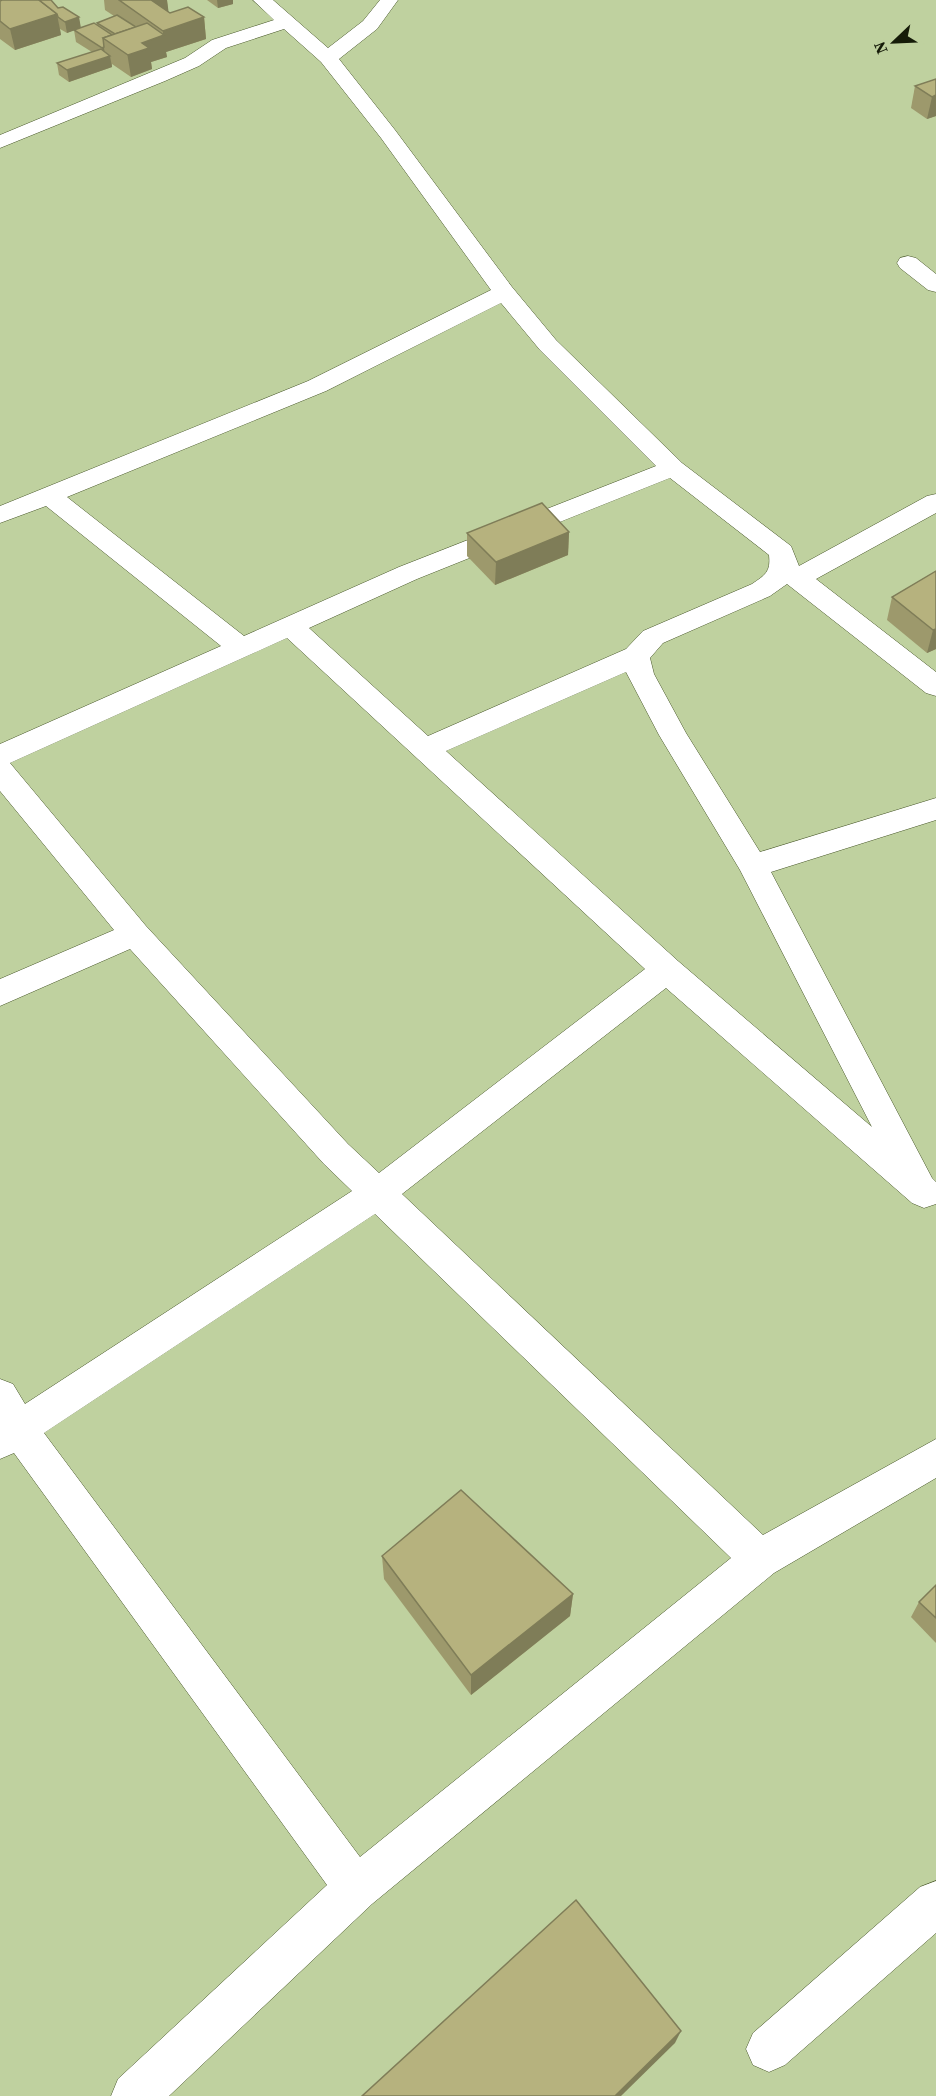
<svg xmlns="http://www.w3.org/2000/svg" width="936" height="2096" font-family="'Source Serif 4',serif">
<rect width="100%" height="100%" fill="#bfd19f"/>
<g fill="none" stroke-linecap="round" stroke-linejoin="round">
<defs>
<g id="street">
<path d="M 253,0 L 273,0 L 328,48 L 363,21 L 380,0 L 398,0 L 377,29 L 339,59 L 395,130 L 512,287 L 556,340 L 682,463 L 791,546 L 799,566 L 927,496 L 936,494 L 936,513 L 816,579 L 936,672 L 936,696 L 926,693 L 787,584 L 770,596 L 663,643 L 650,658 L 654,674 L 686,733 L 760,852 L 936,798 L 936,820 L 771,872 L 932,1178 L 936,1182 L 936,1204 L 924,1208 L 912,1203 L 666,988 L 402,1194 L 763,1535 L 936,1439 L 936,1478 L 774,1573 L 372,1904 L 169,2096 L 111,2096 L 118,2079 L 327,1885 L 14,1453 L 0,1459 L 0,1379 L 13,1384 L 25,1404 L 352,1191 L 324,1164 L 130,949 L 0,1006 L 0,979 L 114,930 L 0,791 L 0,744 L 221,646 L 46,506 L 0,523 L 0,506 L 308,381 L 491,290 L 381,138 L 321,62 L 284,29 L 226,48 L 199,66 L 165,81 L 0,148 L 0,135 L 185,58 L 212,40 L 274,20 ZM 501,303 L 540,350 L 656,466 L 399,567 L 244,636 L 67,497 L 326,391 ZM 670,478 L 769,555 C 771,572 765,575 752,584 L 643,631 L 626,649 L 428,736 L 309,628 L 417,579 ZM 287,638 L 645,969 L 379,1173 L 348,1144 L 146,926 L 10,763 ZM 626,672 L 659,735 L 740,870 L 872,1127 L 678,961 L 446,751 ZM 375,1214 L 731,1558 L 360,1857 L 44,1433 Z"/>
<polygon points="908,256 916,258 936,274 936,292 928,290 900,268 897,263 900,258"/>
<polygon points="936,1881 936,1933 785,2065 769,2072 753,2065 746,2049 753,2033 920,1887"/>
</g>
</defs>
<!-- street casing -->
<use href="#street" stroke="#475629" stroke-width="1"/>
<!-- street -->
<use href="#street" fill="#fff" fill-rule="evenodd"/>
</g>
<!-- wall -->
<g fill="#9d996c">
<polygon points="104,0 167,0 168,12 170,13 204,17 206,39 166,52 167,57 151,62 152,69 131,77 112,64 112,67 69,82 59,75 57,63 92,52 76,42 74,30 67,33 60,29 61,35 15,50 0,39 0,1 58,8 81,28 97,25 97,23 114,16 105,10"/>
<polygon points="207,0 233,0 233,4 218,8"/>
<polygon points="936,79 936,116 927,119 911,108 915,86"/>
<polygon points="569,532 568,555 495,585 467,556 467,533"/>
<polygon points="936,571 936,649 927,653 887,620 892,597"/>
<polygon points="382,1556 573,1594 570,1616 471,1695 384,1579"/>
<polygon points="936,1585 936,1643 911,1617 919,1602"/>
</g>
<!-- shaded-wall -->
<g fill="#7f7d58">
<polygon points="149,0 167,0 169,15"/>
<polygon points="217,0 233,0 233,4 218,8"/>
<polygon points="57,14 61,35 15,50 10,29"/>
<polygon points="79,17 81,28 67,33 65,22"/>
<polygon points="204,17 206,39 166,52 167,57 151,62 152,69 131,77 125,40 163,35 163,31"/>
<polygon points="104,47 105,57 110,56 112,67 69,82 67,70 103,58 102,48"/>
<polygon points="936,95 936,116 927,119 932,97"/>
<polygon points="569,532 568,555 495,585 496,562"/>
<polygon points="936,629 936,649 927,653 933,630"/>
<polygon points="573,1594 570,1616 471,1695 471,1675"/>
<polygon points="681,2031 675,2043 621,2096 615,2096"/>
</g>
<!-- building -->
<g fill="#b6b27e" stroke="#7f7d58" stroke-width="1.5">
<polygon points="2,0 39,0 57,14 10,29 0,21 0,1"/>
<polygon points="39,0 51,0 58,8 63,7 79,17 65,22 58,17 57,14"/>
<polygon points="119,0 151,0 170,13 188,7 204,17 163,31"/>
<polygon points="117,15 136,27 115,34 97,23"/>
<polygon points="94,23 112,35 103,38 104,47 102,48 74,30"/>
<polygon points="147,23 164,35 142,43 149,48 128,55 103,38"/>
<polygon points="101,49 110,56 67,70 57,63"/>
<polygon points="936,79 936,95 932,97 915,86"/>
<polygon points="542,503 569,532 496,562 467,533"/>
<polygon points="936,571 936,629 933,630 892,597"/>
<polygon points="461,1490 573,1594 471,1675 382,1556"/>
<polygon points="936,1585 936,1618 919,1602"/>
<polygon points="576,1900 681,2031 615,2096 362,2096"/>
</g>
<!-- north arrow -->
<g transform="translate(894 42) rotate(247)" stroke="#bfd19f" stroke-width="4.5" paint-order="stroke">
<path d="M0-4.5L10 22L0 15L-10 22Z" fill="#151b08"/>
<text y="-9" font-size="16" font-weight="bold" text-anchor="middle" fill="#151b08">N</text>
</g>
</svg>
